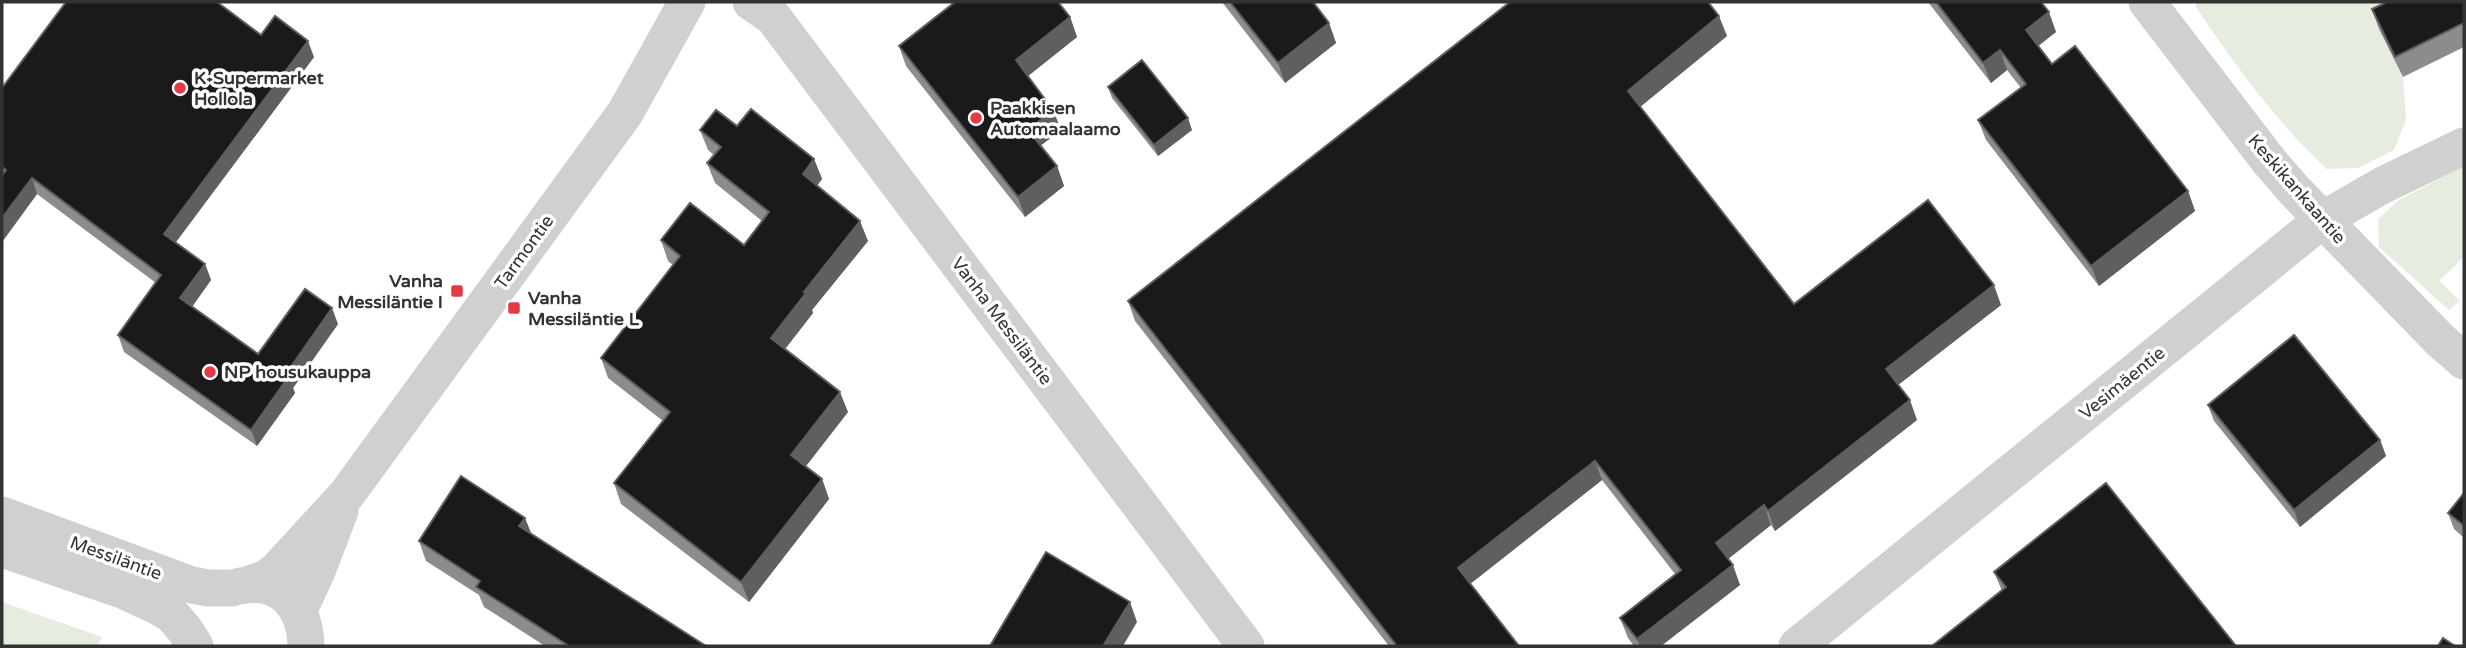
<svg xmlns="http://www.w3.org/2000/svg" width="2466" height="648" font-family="'Varela Round',sans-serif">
<rect width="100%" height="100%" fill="#fff"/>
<!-- green -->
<g fill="#e6ecdf">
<path d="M 2196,2 L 2379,2 L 2379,29 L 2403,77 L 2406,120 L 2394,150 L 2358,168 L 2327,169 C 2276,122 2235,65 2196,7 Z"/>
<polygon points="2464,166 2464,257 2439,281 2460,301 2449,310 2379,247 2378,219 2399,200"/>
<polygon points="2,602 102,637 97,646 2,646"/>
</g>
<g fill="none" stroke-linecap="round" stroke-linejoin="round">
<!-- minor -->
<g stroke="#d0d0d0" stroke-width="37">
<polyline points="751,2 773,17 1246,646"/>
<polyline points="2147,2 2269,161 2294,190 2440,340 2464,361"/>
<polyline points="2,515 192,585 208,588 232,588"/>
<polyline points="2,549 122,590 159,607 172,615 185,630 195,646"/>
<polyline points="250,584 267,578 277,570 347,494 625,113 687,2"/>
<path d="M 240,586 C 283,577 305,608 306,646"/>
<polyline points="299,610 317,571 340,511"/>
<polyline points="1797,646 2322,220 2383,185 2464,146"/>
</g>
</g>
<!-- wall -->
<g fill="#8c8c8c">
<polygon points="1222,2 1313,2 1329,23 1336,43 1285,83"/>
<polygon points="1928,2 2041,2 2056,32 2038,46 2052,64 2188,191 2195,211 2099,286 1986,140 1978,120 2021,88 2007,70 1991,83"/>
<polygon points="2464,2 2464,47 2403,77 2379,29 2372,9"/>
<polygon points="1070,17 1077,37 1028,76 1053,110 1061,130 1041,145 1057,166 1064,186 1025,217 906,66 899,46"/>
<polygon points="261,35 314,57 176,242 205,264 211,280 192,307 258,354 338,324 293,388 295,393 257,446 124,352 118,335 156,283 37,194 2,242 2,88"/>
<polygon points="1727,36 1640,107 1794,304 2001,305 1898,385 1917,420 1775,531 1771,525 1728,559 1740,585 1661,646 1634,646 1628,638 1620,618 1675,574 1602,480 1470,584 1519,646 1389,646 1135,321 1128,301"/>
<polygon points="1108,87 1192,130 1158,156 1112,98"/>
<polygon points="737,126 814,159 822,179 817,186 868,241 812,310 813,313 785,349 848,412 806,466 822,479 829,499 749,602 621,504 614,483 663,421 608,378 601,358 673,265 668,261 661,240 744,245 762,221 715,183 707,163 714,155 708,150 700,130"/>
<polygon points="2208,405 2380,440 2386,456 2300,527 2214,421"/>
<polygon points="2464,493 2464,538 2454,529 2448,513"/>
<polygon points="525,518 531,534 706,646 545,646 484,607 479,595 426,561 419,541"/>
<polygon points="1994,572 2236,646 2002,591"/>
</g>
<!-- shaded-wall -->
<g fill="#5f5f5f">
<polygon points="2049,12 2056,32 2033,50 2026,30"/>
<polygon points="1719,16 1727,36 1635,111 1628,91"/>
<polygon points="1070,17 1077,37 1023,80 1016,60"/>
<polygon points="1329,23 1336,43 1285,83 1278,63"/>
<polygon points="308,41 314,57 170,250 164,234"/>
<polygon points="2000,50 2007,70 1991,83 1983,63"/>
<polygon points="1053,110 1061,130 1035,150 1028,130"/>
<polygon points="1188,118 1192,130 1158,156 1154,145"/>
<polygon points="814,159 822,179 810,195 803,174"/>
<polygon points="1057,166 1064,186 1025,217 1018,197"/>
<polygon points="32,178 37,194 2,242 2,218"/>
<polygon points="2188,191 2195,211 2099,286 2091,266"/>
<polygon points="860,221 868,241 812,310 813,313 778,358 771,338 804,292"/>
<polygon points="205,264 211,280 186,315 180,298"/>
<polygon points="1994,285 2001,305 1893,389 1886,369"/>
<polygon points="332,308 338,324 293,388 295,393 257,446 251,430 286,374"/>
<polygon points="840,392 848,412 799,475 791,455"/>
<polygon points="1910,400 1917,420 1775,531 1768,511"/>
<polygon points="2380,440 2386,456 2300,527 2294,510"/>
<polygon points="1595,461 1602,480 1465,588 1458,568"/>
<polygon points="822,479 829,499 749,602 741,582"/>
<polygon points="1764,505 1771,525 1723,563 1716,543"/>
<polygon points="525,518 533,538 519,526"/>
<polygon points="1733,565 1740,585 1661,646 1640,646 1637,639"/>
<polygon points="1130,602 1137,622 1123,646 1103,646"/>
</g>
<!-- building -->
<g fill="#1a1a1a" stroke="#5f5f5f" stroke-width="2">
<polygon points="66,2 217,2 261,35 275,16 308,41 164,234 205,264 180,298 258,354 305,289 332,308 286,374 289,376 251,430 118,335 161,275 32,178 2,218 2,176 6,170 2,167 2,88"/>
<polygon points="955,2 1058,2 1070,17 1016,60 1053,110 1028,130 1057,166 1018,197 899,46"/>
<polygon points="1230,2 1313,2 1329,23 1278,63"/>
<polygon points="1510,2 1708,2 1719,16 1628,91 1794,304 1928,200 1994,285 1886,369 1910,400 1768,511 1764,505 1716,543 1733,565 1637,639 1620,618 1681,570 1595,461 1458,568 1519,646 1397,646 1128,301"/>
<polygon points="1936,2 2041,2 2049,12 2026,30 2052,64 2075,46 2188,191 2091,266 1978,120 2026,84 2000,50 1983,63"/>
<polygon points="2387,2 2464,2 2464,23 2395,57 2372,9"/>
<polygon points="1142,60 1188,118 1154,145 1108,87"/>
<polygon points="751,109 814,159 803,174 860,221 804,292 806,293 771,338 840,392 791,455 822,479 741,582 614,483 670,412 601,358 680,256 661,240 690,203 744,245 769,212 707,163 721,147 700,130 716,110 737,126"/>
<polygon points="2294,335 2380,440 2294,510 2208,405"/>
<polygon points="461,476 525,518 519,526 706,646 569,646 476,587 480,581 419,541"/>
<polygon points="2106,483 2236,646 1932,646 2006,587 1994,572"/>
<polygon points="2464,493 2464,526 2448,513"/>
<polygon points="1046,552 1130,602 1103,646 990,646"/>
<polygon points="2443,638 2455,646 2438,646"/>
</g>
<!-- markers -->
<g fill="#e63946" stroke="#fff" stroke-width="2.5">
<circle cx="180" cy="88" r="7"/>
<circle cx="976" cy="118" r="7"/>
<rect x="450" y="284" width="14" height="14" rx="3.5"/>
<rect x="507" y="301" width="14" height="14" rx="3.5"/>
<circle cx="210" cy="372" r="7"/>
</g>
<g text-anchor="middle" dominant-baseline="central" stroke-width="7" stroke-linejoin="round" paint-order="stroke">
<!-- poi labels -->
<g font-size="18" font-weight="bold" fill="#333" stroke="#fff" text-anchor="start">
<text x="194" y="78">K-Supermarket<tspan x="194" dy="21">Hollola</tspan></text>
<text x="990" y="108">Paakkisen<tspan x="990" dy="21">Automaalaamo</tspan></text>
<text x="443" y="281" text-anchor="end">Vanha<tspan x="443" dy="21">Messiläntie I</tspan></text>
<text x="528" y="298">Vanha<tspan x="528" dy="21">Messiläntie L</tspan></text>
<text x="224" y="372">NP housukauppa</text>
</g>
<!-- street labels -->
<g font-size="18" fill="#333" stroke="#fff">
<text transform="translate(2297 189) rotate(49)">Keskikankaantie</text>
<text transform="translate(524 252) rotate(-54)">Tarmontie</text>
<text transform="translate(1002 321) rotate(53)">Vanha Messiläntie</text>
<text transform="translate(2122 383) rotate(-39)">Vesimäentie</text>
<text transform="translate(116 558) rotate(20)">Messiläntie</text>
</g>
</g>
<!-- border -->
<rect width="2466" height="648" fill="none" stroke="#333333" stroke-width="7"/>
</svg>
